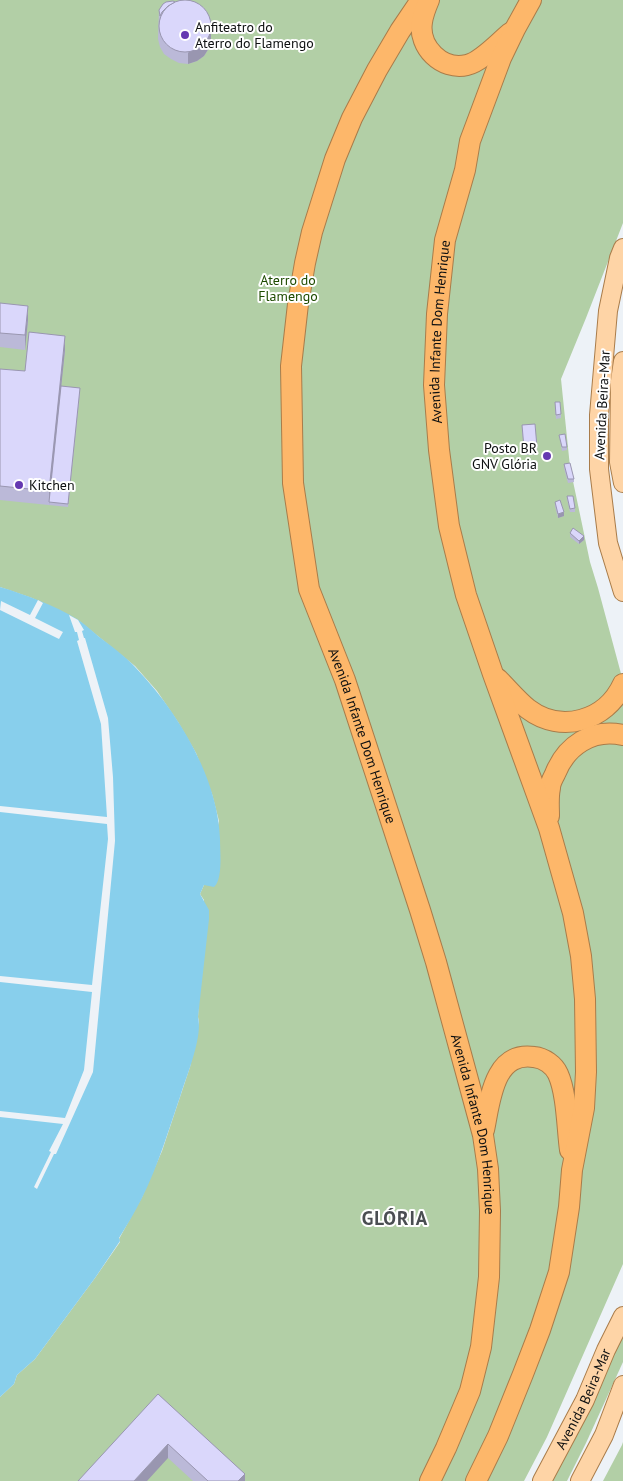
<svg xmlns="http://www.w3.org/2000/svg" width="623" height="1481" font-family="'PT Sans',sans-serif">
<rect width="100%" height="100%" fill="#edf2f7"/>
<!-- green -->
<g fill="#b2cfa6">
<polygon points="0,0 623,0 623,223 586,318 561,379 570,467 590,562 598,588 623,681 623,1264 547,1437 524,1481 0,1481 0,1397 14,1384 17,1375 35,1359 95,1278 120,1242 119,1239 142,1197 162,1151 190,1067 199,1022 198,1017 204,900 200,894 204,885 219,821 212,794 196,753 178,722 157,691 135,666 78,620 32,598 0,587"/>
<polygon points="623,1328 623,1362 586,1443 567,1481 552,1481"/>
<polygon points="623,1442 623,1481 603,1481 622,1445"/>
</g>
<!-- water -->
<path fill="#88cfec" d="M 0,587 C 24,594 56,606 77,619 C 85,624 91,630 98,636 C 111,646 125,656 136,668 C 178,712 218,778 220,839 C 220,852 223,879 214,887 L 204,885 L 200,894 L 209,910 L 209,919 L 198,1017 C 203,1036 187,1075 181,1094 C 169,1129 158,1166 142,1198 C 135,1212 127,1225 119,1238 L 120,1241 L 95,1278 L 35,1359 L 17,1375 L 14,1384 L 0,1397 Z"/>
<!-- pier -->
<g fill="#edf2f7">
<polygon points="38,600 43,603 35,618 63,632 59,639 0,610 1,601 30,615"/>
<polygon points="69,615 78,620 84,630 82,631 84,638 85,638 108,718 113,777 115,841 93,1072 56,1154 54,1154 37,1189 34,1187 51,1152 49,1151 63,1124 0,1117 0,1111 65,1118 84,1070 92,992 0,982 0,976 92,985 108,839 107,824 0,812 0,806 107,817 101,724 77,641 79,640 77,632 75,632"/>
</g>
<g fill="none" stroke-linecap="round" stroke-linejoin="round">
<defs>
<g id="major">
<polyline points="623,248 619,258 608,311 599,415 599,469 608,543 623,592"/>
<polyline points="623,361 620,381 619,462 623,483"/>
<path id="s1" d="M 542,1481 L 585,1400 L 606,1350 L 623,1316"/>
<polyline points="580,1481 604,1435 623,1385"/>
</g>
<g id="highway">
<path id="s2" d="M 421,0 L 400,31 L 377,70 L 352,118 L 335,159 L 312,232 L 305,263 L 298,304 L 291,366 L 293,483 L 309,589 L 345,680 L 420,910 L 436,962 L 483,1135 L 488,1169 L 490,1211 L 489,1277 L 481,1347 L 470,1391 L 446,1448 L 430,1481"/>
<path d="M 429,0 C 426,7 423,15 422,22 C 418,47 442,71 467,65 C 481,62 499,42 510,33"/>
<path d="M 498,679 C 508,689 517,700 528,709 C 561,734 606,721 623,684"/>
<path d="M 549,816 C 549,807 548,797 550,788 C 550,783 553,778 555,774 C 566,746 592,728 623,735"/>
<path d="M 484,1130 C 490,1102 493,1051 534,1057 C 544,1058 554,1065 558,1074 C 567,1094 567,1128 570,1150"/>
<path id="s3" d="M 476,1481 L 498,1436 L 523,1374 L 540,1330 L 559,1272 L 569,1207 L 572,1170 L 584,1108 L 586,1072 L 585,999 L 581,956 L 573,913 L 549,828 L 493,674 L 466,595 L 449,526 L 439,450 L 434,385 L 437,314 L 445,240 L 465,170 L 470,141 L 501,58 L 515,29 L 531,0"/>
</g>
</defs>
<!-- major casing -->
<use href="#major" stroke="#a97c4a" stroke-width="20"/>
<!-- highway casing -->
<use href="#highway" stroke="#a97c4a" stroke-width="22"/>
<!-- major -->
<use href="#major" stroke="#fed4a6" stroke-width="18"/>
<!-- highway -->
<use href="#highway" stroke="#fdb76a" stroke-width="20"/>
</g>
<!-- wall -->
<g fill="#bbb9d8">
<polygon points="159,10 211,39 209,48 204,56 197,61 188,64 179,63 171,59 164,54 160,47 158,39"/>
<polygon points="0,303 28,320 25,350 0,347"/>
<polygon points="65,350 61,386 80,392 68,507 0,500 0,369 25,371"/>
<polygon points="555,402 561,414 561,418 556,419"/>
<polygon points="522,425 537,447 537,454 524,455"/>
<polygon points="559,435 567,447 567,450 562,451"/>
<polygon points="564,464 574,479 574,482 568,483 564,468"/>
<polygon points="567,496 575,508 575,512 570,512 567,499"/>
<polygon points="555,502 564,516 558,518 555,506"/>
<polygon points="570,533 584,540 579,544 570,537"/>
<polygon points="158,1394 245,1481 193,1481 168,1458"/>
</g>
<!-- shaded-wall -->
<g fill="#9996b0">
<polygon points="211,28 211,39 209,48 204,56 197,61 188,64 188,53"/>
<polygon points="28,306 28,320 25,350 25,335"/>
<polygon points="65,336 65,350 49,505 49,491"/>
<polygon points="564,512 564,516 558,518 558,514"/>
<polygon points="584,536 584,540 579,544 579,541"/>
<polygon points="168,1444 168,1458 147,1481 134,1481"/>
<polygon points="245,1474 245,1481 238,1481"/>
</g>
<!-- building -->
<g fill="#dad7fb" stroke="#9996b0">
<circle cx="185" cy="26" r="26"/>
<polygon points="173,1 175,2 168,6 162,12 160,16 159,10 163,4 166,2"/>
<polygon points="0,303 28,306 25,335 0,333"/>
<polygon points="29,332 65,336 49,491 0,486 0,369 25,371"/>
<polygon points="61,386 80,388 68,504 49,502"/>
<polygon points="555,402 560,402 561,414 556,415"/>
<polygon points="535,424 537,447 524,448 522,425"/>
<polygon points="565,434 567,447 562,447 559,435"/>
<polygon points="570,463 574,479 568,479 564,464"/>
<polygon points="567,496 573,496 575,508 570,509"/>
<polygon points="560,500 564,512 558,514 555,502"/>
<polygon points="573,528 584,536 579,541 570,533"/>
<polygon points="158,1394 245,1474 238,1481 208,1481 168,1444 134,1481 78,1481"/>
</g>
<!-- markers -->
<g fill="#6539b1" stroke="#fff" stroke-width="2">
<circle cx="185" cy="35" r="5"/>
<circle cx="547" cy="456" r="5"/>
<circle cx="19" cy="485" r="5"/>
</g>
<g text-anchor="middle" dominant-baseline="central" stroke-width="4" stroke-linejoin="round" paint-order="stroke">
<!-- poi labels -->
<g font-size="14" fill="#0d0f10" stroke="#fff" text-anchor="start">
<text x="195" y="27">Anfiteatro do<tspan x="195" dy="16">Aterro do Flamengo</tspan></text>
<text x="537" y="448" text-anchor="end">Posto BR<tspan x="537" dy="16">GNV Glória</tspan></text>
<text x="29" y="485">Kitchen</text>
</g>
<!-- park labels -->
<g font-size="14" fill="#1e4b00" stroke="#fff">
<text x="288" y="280">Aterro do<tspan x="288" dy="16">Flamengo</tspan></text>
</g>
<!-- street labels -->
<g font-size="14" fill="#0d0f10" stroke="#fff">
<text stroke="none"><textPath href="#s3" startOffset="1189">Avenida Infante Dom Henrique</textPath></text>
<text transform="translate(602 405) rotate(-87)">Avenida Beira-Mar</text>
<text stroke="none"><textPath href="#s2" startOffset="774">Avenida Infante Dom Henrique</textPath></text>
<text stroke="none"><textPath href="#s2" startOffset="1179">Avenida Infante Dom Henrique</textPath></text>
<text stroke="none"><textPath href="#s1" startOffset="92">Avenida Beira-Mar</textPath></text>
</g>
<!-- district labels -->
<g font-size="19" font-weight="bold" letter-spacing="1" fill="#4a4e52" stroke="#fff">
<text x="395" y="1218">GLÓRIA</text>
</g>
</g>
</svg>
